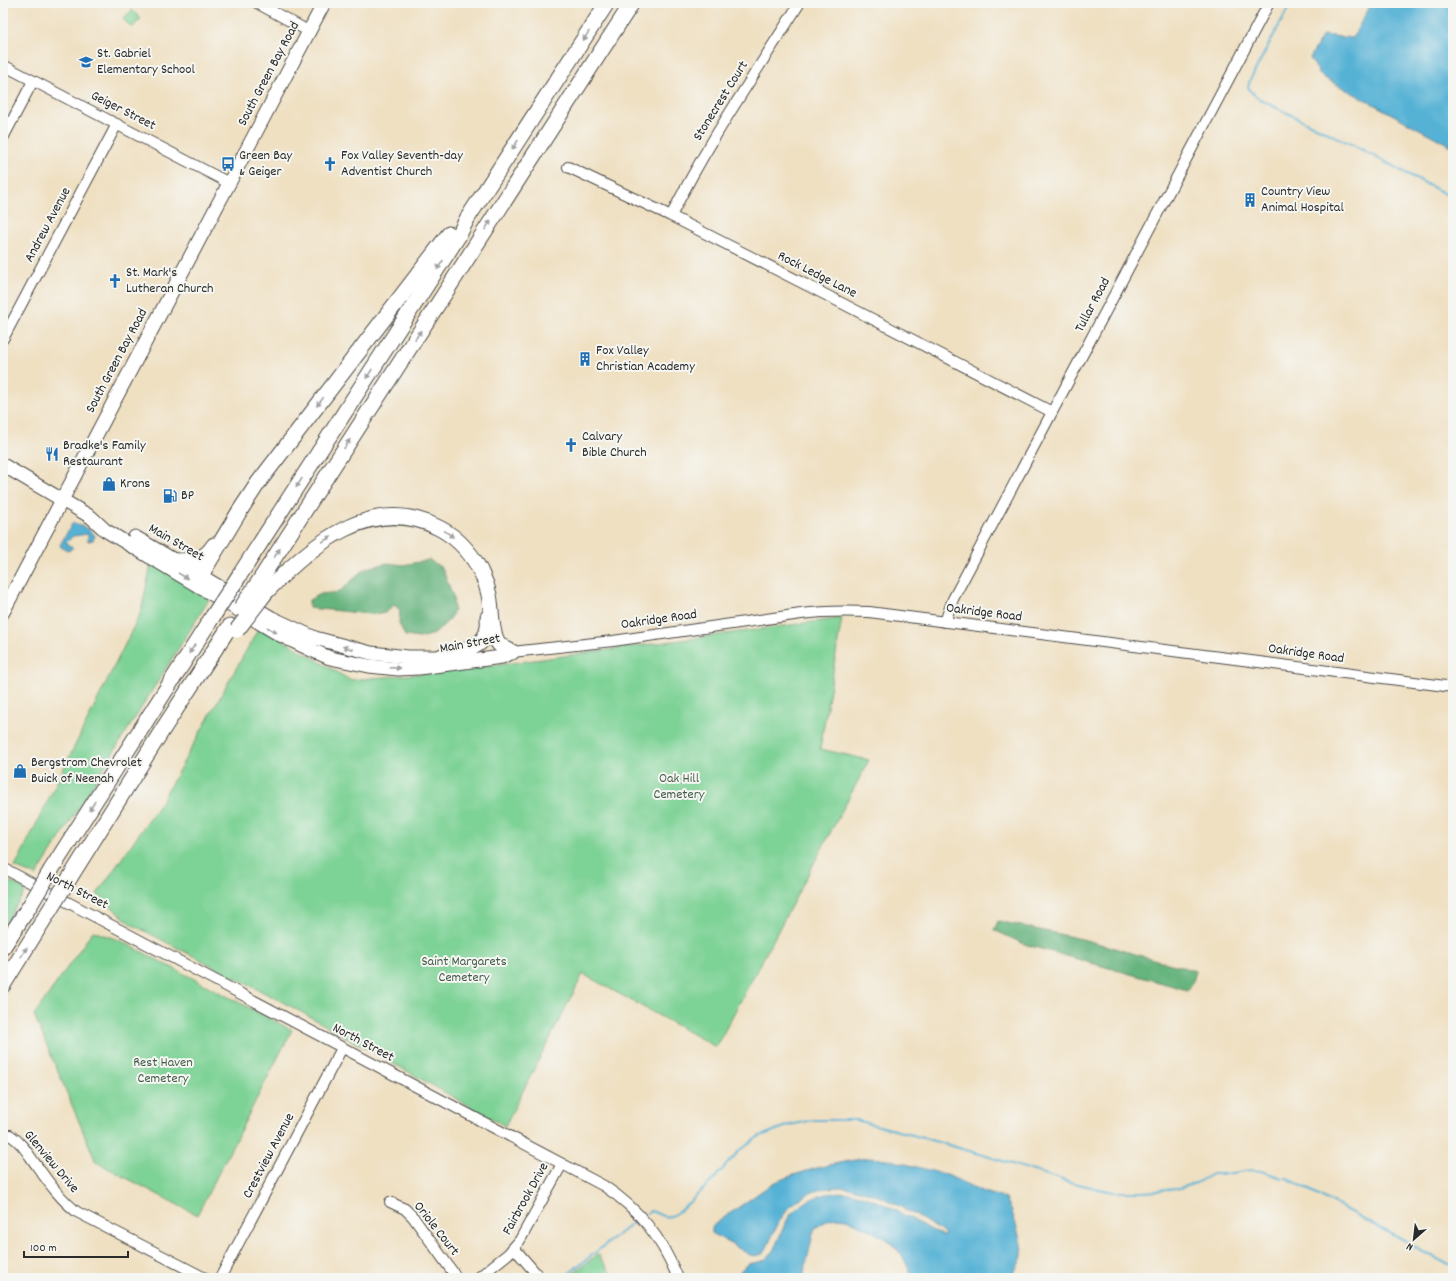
<svg xmlns="http://www.w3.org/2000/svg" width="1456" height="1281" font-family="Dekko,sans-serif">
<rect width="100%" height="100%" fill="#f6f6f2"/>
<filter id="ink" filterUnits="userSpaceOnUse"><feTurbulence type="fractalNoise" baseFrequency=".025" numOctaves="2"/><feDisplacementMap in="SourceGraphic" scale="8" xChannelSelector="R" yChannelSelector="G"/><feConvolveMatrix kernelMatrix="1 2 1 2 8 2 1 2 1" color-interpolation-filters="sRGB"/></filter>
<filter id="wash" filterUnits="userSpaceOnUse"><feTurbulence type="fractalNoise" baseFrequency=".012" numOctaves="4" result="noise"/><feDisplacementMap in="SourceGraphic" scale="16" xChannelSelector="R" yChannelSelector="G"/><feGaussianBlur stdDeviation="0.9" result="paint"/><feColorMatrix in="noise" values="0 0 0 0 0 0 0 0 0 0 0 0 0 0 0 0 0 1.4 0 .05"/><feComposite in="paint" operator="in"/></filter>
<g filter="url(#wash)">
<rect width="100%" height="100%" fill="#efe0c2"/>
<!-- green -->
<g fill="#7dd295" stroke="#547e60">
<polygon points="132,10 141,19 132,28 123,19"/>
<polygon points="153,563 210,598 36,876 15,867 141,612 150,569"/>
<polygon points="842,618 820,749 869,760 716,1047 583,974 505,1126 294,1008 131,924 97,894 161,802 260,626 350,680 461,670"/>
<polygon points="3,878 26,890 3,927"/>
<polygon points="93,931 121,941 292,1030 197,1215 96,1162 34,1015"/>
<polygon points="598,1254 614,1278 567,1278"/>
</g>
<!-- forest -->
<g fill="#66b47e" stroke="#487054">
<polygon points="429,560 442,568 453,596 454,611 450,619 434,634 419,638 405,636 399,623 400,610 394,605 385,613 370,614 309,608 309,600 321,594 339,592 366,568 388,563 403,565"/>
<polygon points="998,921 1082,939 1196,971 1193,982 1187,990 1024,944 994,930"/>
</g>
<!-- water -->
<g fill="#57b2d5" stroke="#416e80">
<polygon points="1372,3 1453,3 1453,147 1321,76 1310,58 1323,35 1352,38"/>
<path d="M 72,524 L 75,523 C 82,526 91,529 95,536 L 93,540 L 88,541 L 88,534 L 73,536 L 66,543 L 73,548 L 69,551 L 61,547 L 60,545 Z"/>
<path d="M 867,1158 L 887,1159 L 947,1175 L 979,1190 L 1006,1199 C 1012,1208 1023,1245 1022,1256 C 1020,1264 1014,1271 1010,1278 L 913,1278 L 902,1255 L 887,1239 L 847,1219 L 836,1218 L 828,1220 L 815,1228 L 813,1234 L 803,1278 L 735,1278 C 739,1275 741,1269 745,1266 C 751,1261 761,1264 767,1258 C 777,1250 782,1224 792,1213 C 809,1195 837,1188 860,1195 C 887,1203 917,1223 943,1236 L 945,1235 L 944,1233 C 900,1206 839,1162 791,1206 C 779,1218 772,1237 765,1252 C 760,1256 756,1256 750,1255 L 712,1233 L 712,1227 L 715,1224 L 773,1183 C 803,1170 835,1163 867,1158 Z"/>
</g>
<g fill="none" stroke-linecap="round" stroke-linejoin="round">
<!-- stream -->
<g stroke="#57b2d5" stroke-width="2">
<path d="M 1291,3 L 1250,80 L 1248,87 C 1253,97 1264,101 1273,106 L 1357,147 L 1453,198"/>
<polyline points="647,1213 651,1211 668,1218 681,1210 712,1181 738,1152 758,1137 790,1125 813,1120 856,1120 902,1132 980,1154 1069,1182 1113,1192 1145,1192 1176,1189 1196,1183 1212,1174 1225,1174 1251,1170 1261,1171 1282,1178 1287,1178 1447,1264 1453,1264"/>
<polyline points="563,1278 638,1219"/>
</g>
</g>
</g>
<g filter="url(#ink)">
<g fill="none" stroke-linecap="round" stroke-linejoin="round">
<defs>
<g id="minor">
<polyline points="257,3 310,32"/>
<polyline points="3,65 229,183"/>
<polyline points="3,138 33,81"/>
<polyline points="568,167 671,216 828,296 1052,412"/>
<path d="M 671,216 C 708,142 755,74 799,4"/>
<polyline points="3,339 117,124"/>
<polyline points="945,622 953,599 1269,3"/>
<path d="M 512,652 L 613,641 L 801,614 C 824,611 845,611 869,612 L 1453,687"/>
<path d="M 3,868 L 604,1186 C 640,1210 661,1237 678,1278"/>
<path d="M 3,1137 L 10,1135 C 21,1142 27,1152 34,1162 C 47,1180 59,1198 77,1212 L 205,1278"/>
<polyline points="390,1202 405,1209 413,1217 457,1278"/>
<polyline points="514,1248 540,1278"/>
<polyline points="220,1278 342,1048"/>
<polyline points="478,1278 508,1254 520,1240 562,1164"/>
</g>
<g id="major">
<polyline points="3,465 91,517 105,530 280,635 307,648 330,658 369,666 398,669 419,668 502,657 512,652"/>
<polyline points="135,537 272,618 315,638 371,653 408,657 453,657"/>
<polyline points="3,612 324,3"/>
</g>
<g id="highway">
<path d="M 175,561 C 193,561 204,561 214,545"/>
<polyline points="239,576 459,235 467,219 607,3"/>
<polyline points="256,586 632,3"/>
<polyline points="203,588 202,577 204,570 239,512 258,483 449,234"/>
<path d="M 266,592 C 311,545 372,493 439,528 C 459,538 475,557 483,577 C 485,581 487,586 488,591 C 493,605 489,632 499,644 C 503,648 507,650 512,652"/>
<path d="M 442,656 C 464,651 492,648 488,617"/>
<polyline points="51,870 213,616"/>
<polyline points="69,879 163,729 230,626"/>
<polyline points="3,947 29,907"/>
<polyline points="3,985 46,916"/>
</g>
</defs>
<!-- minor casing -->
<use href="#minor" stroke="#484642" stroke-width="12"/>
<!-- major casing -->
<use href="#major" stroke="#484642" stroke-width="15"/>
<!-- highway casing -->
<use href="#highway" stroke="#484642" stroke-width="17"/>
<!-- minor -->
<use href="#minor" stroke="#fff" stroke-width="10"/>
<!-- major -->
<use href="#major" stroke="#fff" stroke-width="13"/>
<!-- highway -->
<use href="#highway" stroke="#fff" stroke-width="15"/>
<defs>
<g id="highway-bridge">
<polyline points="241,608 256,586"/>
<polyline points="213,616 239,576"/>
<polyline points="237,630 266,592"/>
<polyline points="29,907 51,870"/>
<polyline points="46,916 69,879"/>
</g>
</defs>
<!-- highway-bridge casing -->
<use href="#highway-bridge" stroke="#484642" stroke-width="17" stroke-linecap="butt"/>
<!-- highway-bridge -->
<use href="#highway-bridge" stroke="#fff" stroke-width="15"/>
</g>
<!-- one-way arrows -->
<defs><path id="oneway-solid" d="M-6-.8H1V-3.2L6.5 0L1 3.2V.8H-6Z"/></defs>
<g fill="#a0a0a0">
<use href="#oneway-solid" transform="translate(586 36) rotate(123)"/>
<use href="#oneway-solid" transform="translate(515 145) rotate(123)"/>
<use href="#oneway-solid" transform="translate(488 225) rotate(-57)"/>
<use href="#oneway-solid" transform="translate(440 265) rotate(123)"/>
<use href="#oneway-solid" transform="translate(418 335) rotate(-57)"/>
<use href="#oneway-solid" transform="translate(369 374) rotate(123)"/>
<use href="#oneway-solid" transform="translate(320 402) rotate(128)"/>
<use href="#oneway-solid" transform="translate(347 444) rotate(-57)"/>
<use href="#oneway-solid" transform="translate(299 483) rotate(123)"/>
<use href="#oneway-solid" transform="translate(449 534) rotate(36)"/>
<use href="#oneway-solid" transform="translate(327 539) rotate(-33)"/>
<use href="#oneway-solid" transform="translate(277 553) rotate(-57)"/>
<use href="#oneway-solid" transform="translate(183 576) rotate(31)"/>
<use href="#oneway-solid" transform="translate(272 630) rotate(30)"/>
<use href="#oneway-solid" transform="translate(348 648) rotate(-164)"/>
<use href="#oneway-solid" transform="translate(192 649) rotate(123)"/>
<use href="#oneway-solid" transform="translate(395 668) rotate(4)"/>
<use href="#oneway-solid" transform="translate(92 806) rotate(122)"/>
<use href="#oneway-solid" transform="translate(24 952) rotate(-58)"/>
</g>
</g>
<!-- icons -->
<defs>
<symbol id="school-bare" viewBox="-9 -9 18 18"><path d="M0-5L7-2L0 1L-7-2ZM-4 1L0 2.5L4 1V4Q0 6-4 4Z" fill="#1f6fb2" stroke="#f6f6f2" stroke-width="2.5" paint-order="stroke"/></symbol>
<symbol id="bus-bare" viewBox="-9 -9 18 18"><path d="M-5-6H5V4H4V6H2V4H-2V6H-4V4H-5ZM-3.5-4V0h7V-4ZM-3.5 1.2v1.5H-2V1.2ZM2 1.2v1.5H3.5V1.2Z" fill="#1f6fb2" stroke="#f6f6f2" stroke-width="2.5" paint-order="stroke"/></symbol>
<symbol id="church-bare" viewBox="-9 -9 18 18"><path d="M-1.2-6h2.4v3.5h3.3v2.4h-3.3V6h-2.4V-.1h-3.3v-2.4h3.3Z" fill="#1f6fb2" stroke="#f6f6f2" stroke-width="2.5" paint-order="stroke"/></symbol>
<symbol id="building-bare" viewBox="-9 -9 18 18"><path d="M-4-6H4V6H1V3H-1V6H-4ZM-2.5-4.3h1.7v1.8h-1.7ZM.8-4.3h1.7v1.8H.8ZM-2.5-1h1.7V.8h-1.7ZM.8-1h1.7V.8H.8Z" fill="#1f6fb2" stroke="#f6f6f2" stroke-width="2.5" paint-order="stroke"/></symbol>
<symbol id="restaurant-bare" viewBox="-9 -9 18 18"><path d="M-5-6h1v4h1v-4h1v4h1v-4h1v5L-1.5 .5V6h-2V.5L-5-1ZM5-6V6H3V1.5H1.5Q1.5-4 5-6Z" fill="#1f6fb2" stroke="#f6f6f2" stroke-width="2.5" paint-order="stroke"/></symbol>
<symbol id="shop-bare" viewBox="-9 -9 18 18"><path d="M-5-2.5h2.3a2.7 3.5 0 0 1 5.4 0H5L5.5 6h-11ZM-1.5-2.5h3a1.5 2.3 0 0 0-3 0Z" fill="#1f6fb2" stroke="#f6f6f2" stroke-width="2.5" paint-order="stroke"/></symbol>
<symbol id="fuel-bare" viewBox="-9 -9 18 18"><path d="M-5.5-6h7V0h2V4h1.3V-2.5L3-4.5l.8-.8L6-3V5H2.5V1h-1V6h-7ZM-4.2-4.7v3.2H.2V-4.7Z" fill="#1f6fb2" stroke="#f6f6f2" stroke-width="2.5" paint-order="stroke"/></symbol>
</defs>
<g fill-rule="evenodd">
<use href="#school-bare" x="76" y="52" width="20" height="20"/>
<use href="#bus-bare" x="218" y="154" width="20" height="20"/>
<use href="#church-bare" x="320" y="154" width="20" height="20"/>
<use href="#building-bare" x="1240" y="190" width="20" height="20"/>
<use href="#church-bare" x="105" y="271" width="20" height="20"/>
<use href="#building-bare" x="575" y="349" width="20" height="20"/>
<use href="#church-bare" x="561" y="435" width="20" height="20"/>
<use href="#restaurant-bare" x="42" y="444" width="20" height="20"/>
<use href="#shop-bare" x="99" y="474" width="20" height="20"/>
<use href="#fuel-bare" x="160" y="486" width="20" height="20"/>
<use href="#shop-bare" x="10" y="761" width="20" height="20"/>
</g>
<g text-anchor="middle" dominant-baseline="central" stroke-width="4" stroke-linejoin="round" paint-order="stroke">
<!-- poi labels -->
<g font-size="14" fill="#2b2b2b" stroke="#f6f6f2" text-anchor="start">
<text x="97" y="54">St. Gabriel<tspan x="97" dy="16">Elementary School</tspan></text>
<text x="239" y="156">Green Bay<tspan x="239" dy="16">&amp; Geiger</tspan></text>
<text x="341" y="156">Fox Valley Seventh-day<tspan x="341" dy="16">Adventist Church</tspan></text>
<text x="1261" y="192">Country View<tspan x="1261" dy="16">Animal Hospital</tspan></text>
<text x="126" y="273">St. Mark's<tspan x="126" dy="16">Lutheran Church</tspan></text>
<text x="596" y="351">Fox Valley<tspan x="596" dy="16">Christian Academy</tspan></text>
<text x="582" y="437">Calvary<tspan x="582" dy="16">Bible Church</tspan></text>
<text x="63" y="446">Bradke's Family<tspan x="63" dy="16">Restaurant</tspan></text>
<text x="120" y="484">Krons</text>
<text x="181" y="496">BP</text>
<text x="31" y="763">Bergstrom Chevrolet<tspan x="31" dy="16">Buick of Neenah</tspan></text>
</g>
<!-- street labels -->
<g font-size="14" fill="#2b2b2b" stroke="#f6f6f2">
<text transform="translate(269 74) rotate(-62)">South Green Bay Road</text>
<text transform="translate(721 101) rotate(-58)">Stonecrest Court</text>
<text transform="translate(123 111) rotate(27)">Geiger Street</text>
<text transform="translate(48 225) rotate(-62)">Andrew Avenue</text>
<text transform="translate(817 275) rotate(27)">Rock Ledge Lane</text>
<text transform="translate(1093 305) rotate(-62)">Tullar Road</text>
<text transform="translate(117 361) rotate(-62)">South Green Bay Road</text>
<text transform="translate(176 543) rotate(30)">Main Street</text>
<text transform="translate(984 613) rotate(7)">Oakridge Road</text>
<text transform="translate(659 620) rotate(-8)">Oakridge Road</text>
<text transform="translate(470 644) rotate(-10)">Main Street</text>
<text transform="translate(1306 654) rotate(8)">Oakridge Road</text>
<text transform="translate(77 891) rotate(27)">North Street</text>
<text transform="translate(363 1043) rotate(28)">North Street</text>
<text transform="translate(269 1156) rotate(-62)">Crestview Avenue</text>
<text transform="translate(51 1162) rotate(50)">Glenview Drive</text>
<text transform="translate(526 1199) rotate(-61)">Fairbrook Drive</text>
<text transform="translate(436 1229) rotate(52)">Oriole Court</text>
</g>
<!-- park labels -->
<g font-size="14" fill="#445d4b" stroke="#f6f6f2">
<text x="679" y="779">Oak Hill<tspan x="679" dy="16">Cemetery</tspan></text>
<text x="464" y="962">Saint Margarets<tspan x="464" dy="16">Cemetery</tspan></text>
<text x="163" y="1063">Rest Haven<tspan x="163" dy="16">Cemetery</tspan></text>
</g>
</g>
<!-- margin -->
<rect width="1456" height="1281" fill="none" stroke="#f6f6f2" stroke-width="16"/>
<!-- north arrow -->
<g transform="translate(1414 1239) rotate(208)" stroke="#f6f6f2" stroke-width="3" paint-order="stroke">
<path d="M0-3L7 15L0 10L-7 15Z" fill="#2b2b2b"/>
<text y="-6" font-size="11" font-weight="bold" text-anchor="middle" fill="#2b2b2b">N</text>
</g>
<!-- scale -->
<path d="M24 1251v6h104v-6" fill="none" stroke="#2b2b2b" stroke-width="2"/>
<text x="30" y="1251" font-size="12" fill="#2b2b2b" stroke="#f6f6f2" stroke-width="3" paint-order="stroke">100 m</text>
</svg>
